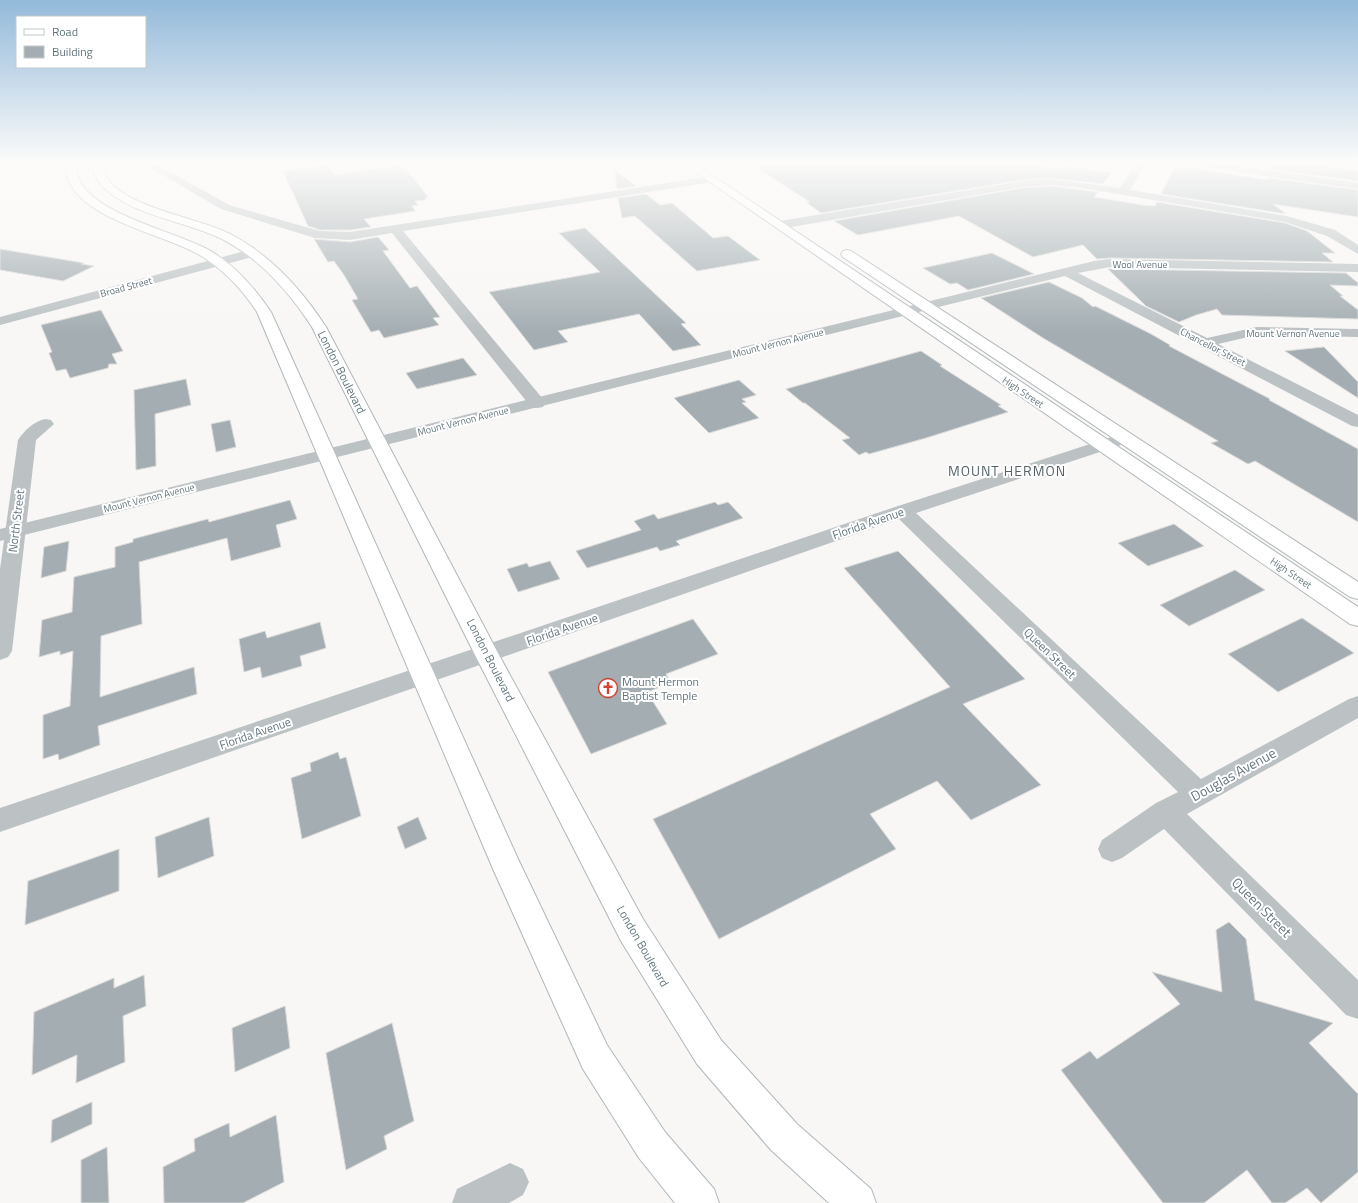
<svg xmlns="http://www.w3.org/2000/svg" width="1358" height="1203" font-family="'Titillium Web',sans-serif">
<rect width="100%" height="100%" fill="#f8f7f5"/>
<!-- building -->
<g fill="#a4aeb2" stroke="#d9d9d7">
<polygon points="751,164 1037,164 1039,166 1060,169 1065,166 1111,173 1103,184 1051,178 1022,180 821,213 806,202 810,202"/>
<polygon points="1269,164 1308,164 1358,171 1358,181 1268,169"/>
<polygon points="328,165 334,175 403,165 428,197 425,198 426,200 415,201 418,205 412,206 415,211 364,219 371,227 350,230 320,230 308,226 283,171"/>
<polygon points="1175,167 1184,169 1185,167 1267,180 1268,178 1358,190 1358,217 1273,204 1286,214 1161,194"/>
<polygon points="614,169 636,186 617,189"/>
<polygon points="1051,186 1098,192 1094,197 1142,205 1155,206 1157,202 1285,223 1307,231 1335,253 1322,253 1333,262 1110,258 1097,259 1083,245 1033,257 959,216 858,235 834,221 1022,188"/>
<polygon points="646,194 660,205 672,203 713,238 728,236 760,260 697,271 635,216 622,218 618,198"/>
<polygon points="585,228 686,323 681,324 701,345 673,351 639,314 558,331 568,342 534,350 489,292 600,272 559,233"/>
<polygon points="378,237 389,250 383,251 410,288 417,286 440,317 433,318 439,325 384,338 379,330 371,332 352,300 358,299 344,275 334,261 328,262 314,239 350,242"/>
<polygon points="0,249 84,263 81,264 94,266 63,281 0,270"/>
<polygon points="992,253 1034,274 968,290 957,283 950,284 923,268"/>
<polygon points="1108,269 1346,273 1358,283 1358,286 1330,285 1343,296 1340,296 1358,310 1358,319 1222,315 1217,309 1196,315 1179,322 1146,306"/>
<polygon points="1049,282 1082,298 1093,307 1095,306 1151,334 1170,345 1169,346 1270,399 1269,400 1358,449 1358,522 1255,461 1248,464 1211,443 1218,441 1043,338 981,298"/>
<polygon points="101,310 123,351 112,354 117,364 109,364 108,368 70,378 66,369 56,371 49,353 52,352 41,325"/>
<polygon points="1324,347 1358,382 1358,398 1285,351"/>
<polygon points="921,351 942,365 940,366 1001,405 998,406 1008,412 926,438 869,454 866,452 859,455 842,440 850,438 805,403 803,403 786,389"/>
<polygon points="463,358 477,375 417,389 406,373"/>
<polygon points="186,379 191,405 155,414 156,466 136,470 134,390"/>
<polygon points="739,380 756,395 742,399 746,402 742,403 759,418 709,433 674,398"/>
<polygon points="230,420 236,447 216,452 211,424"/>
<polygon points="290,500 297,519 276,525 281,547 231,561 227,538 139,562 142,624 101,636 100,697 194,667 197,694 98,726 100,745 59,760 58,754 43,759 43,715 70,706 73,651 60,655 60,651 39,657 42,620 72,612 74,577 115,567 115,547 133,542 133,539 208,519 209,522"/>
<polygon points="715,502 718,505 728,502 743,518 676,541 680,545 660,551 657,547 587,568 576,551 641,530 634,521 654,514 658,519"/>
<polygon points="1174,524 1204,546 1148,566 1118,543"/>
<polygon points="69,541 66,571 41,578 44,547"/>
<polygon points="898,551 1025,679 963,704 1041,785 971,820 937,781 870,814 896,849 719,939 653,819 950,687 844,568"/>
<polygon points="550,561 560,579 518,592 507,569 527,563 529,567"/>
<polygon points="1235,570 1265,590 1189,626 1160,605"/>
<polygon points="1302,618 1354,653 1278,692 1228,654"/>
<polygon points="693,619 718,654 666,674 671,683 647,692 667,724 591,754 548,672"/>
<polygon points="320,622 326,648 300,656 302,666 262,678 260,667 244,672 239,639 265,631 267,638"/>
<polygon points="338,752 340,759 346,757 361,816 302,839 291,778 311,771 310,763"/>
<polygon points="209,817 214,856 158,878 155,837"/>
<polygon points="418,817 427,839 405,849 397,827"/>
<polygon points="119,849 119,891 25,925 28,881"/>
<polygon points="1229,922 1246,939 1255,1000 1333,1023 1309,1043 1358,1094 1358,1172 1321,1203 1307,1188 1285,1203 1272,1203 1247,1170 1204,1203 1163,1203 1061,1070 1090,1051 1097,1059 1180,1004 1152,972 1222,992 1216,930"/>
<polygon points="144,975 146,1006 123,1016 125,1062 76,1083 77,1055 32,1075 34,1012 114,978 114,988"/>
<polygon points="285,1006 290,1048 235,1072 232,1028"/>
<polygon points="392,1023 414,1121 384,1136 387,1149 346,1170 326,1053"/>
<polygon points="92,1102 92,1124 51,1143 52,1120"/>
<polygon points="276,1115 284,1182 243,1203 164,1203 163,1167 195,1151 194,1139 229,1123 230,1137"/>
<polygon points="107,1147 109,1203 81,1203 81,1160"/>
</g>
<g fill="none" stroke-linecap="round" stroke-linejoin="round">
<defs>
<g id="secondary">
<polygon points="684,164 695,164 1358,607 1358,626 1350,624"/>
<polygon points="847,250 851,251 1358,582 1358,599 1350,597 843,257 841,254 843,251"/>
</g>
<g id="primary">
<path d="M 65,164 L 75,164 C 77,169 77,176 80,181 C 97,215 173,231 207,249 C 234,264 254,287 271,312 L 518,859 L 607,1045 L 665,1132 L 714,1189 L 719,1203 L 675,1203 L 639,1158 L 583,1069 L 493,869 L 257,312 C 242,289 222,268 198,254 C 162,234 89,221 69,182 C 67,177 66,170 65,164 Z"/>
<path d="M 91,164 L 101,164 C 103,168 104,174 107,178 C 129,210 200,217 234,236 C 272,257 302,290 326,327 L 499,655 L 643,919 L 721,1040 L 797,1124 L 871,1189 L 876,1203 L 829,1203 L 771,1150 L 697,1064 L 621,941 L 475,655 L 312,327 C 290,293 260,259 224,240 C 186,220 125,216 98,181 C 95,176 93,169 91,164 Z"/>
</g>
</defs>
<!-- secondary casing -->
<use href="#secondary" stroke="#b1b8bb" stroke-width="2"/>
<!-- primary casing -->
<use href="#primary" stroke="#b0b6b9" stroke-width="2"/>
<!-- minor -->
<g fill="#bcc2c4" fill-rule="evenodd">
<polygon points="144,164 156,164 229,205 320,231 350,232 712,176 717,179 712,182 403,231 543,399 545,403 543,407 537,408 531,407 392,233 350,240 315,238 221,209"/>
<polygon points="1135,164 1145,164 1130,190 1287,216 1335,230 1358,245 1358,254 1327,236 1285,222 1082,188 1051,185 1022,187 780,229 774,225 780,221 1022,181 1051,179 1120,188"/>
<polygon points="1199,164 1223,164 1358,183 1358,189 1204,167"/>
<polygon points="252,249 256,250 258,253 256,256 0,325 0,317"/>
<polygon points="1110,259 1358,264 1358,272 1110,267 1078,273 1207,338 1257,327 1358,329 1358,337 1257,335 1218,344 1358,415 1358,427 1352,426 1065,276 926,310 921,309 919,306 921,303 926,302 1094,261"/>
<path d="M 45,419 L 51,420 L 54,424 L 36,440 L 12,651 L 8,657 L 0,660 L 0,569 L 18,440 C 25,430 33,422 45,419 Z"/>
<polygon points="1124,433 1130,434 1133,438 1130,442 916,513 1201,779 1349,699 1358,696 1358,718 1187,814 1358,980 1358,1019 1346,1015 1164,829 1122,858 1112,862 1102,858 1098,849 1102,840 1156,803 1178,792 899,519 0,832 0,808 895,507"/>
<polygon points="510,1163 523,1169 529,1182 523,1195 509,1203 452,1203 457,1189"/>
</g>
<!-- tertiary -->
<polygon fill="#bcc2c4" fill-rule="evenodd" points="926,302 931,303 933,306 931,309 0,541 0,529"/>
<!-- secondary -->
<use href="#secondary" fill="#fff" fill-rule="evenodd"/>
<!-- primary -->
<use href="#primary" fill="#fff" fill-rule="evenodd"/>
</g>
<!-- sky -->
<linearGradient id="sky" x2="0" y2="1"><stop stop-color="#93bada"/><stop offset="0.49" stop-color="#fcfbfa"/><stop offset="1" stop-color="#fcfbfa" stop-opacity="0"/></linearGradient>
<rect width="1358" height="332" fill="url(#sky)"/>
<!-- icons -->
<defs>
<symbol id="church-ring" viewBox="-11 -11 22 22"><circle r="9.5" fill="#fff" stroke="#d64336" stroke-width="1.5"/><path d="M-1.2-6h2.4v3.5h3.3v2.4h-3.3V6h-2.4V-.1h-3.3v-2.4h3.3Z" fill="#d64336"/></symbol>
</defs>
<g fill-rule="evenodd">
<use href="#church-ring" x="597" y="677" width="22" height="22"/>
</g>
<g text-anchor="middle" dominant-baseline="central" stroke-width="4" stroke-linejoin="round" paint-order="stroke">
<!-- far-street labels -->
<g font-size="10" fill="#65777e" stroke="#fff">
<text x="1140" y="264">Wool Avenue</text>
<text transform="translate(126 287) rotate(-15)">Broad Street</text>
<text x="1293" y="333">Mount Vernon Avenue</text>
<text transform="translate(778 343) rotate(-14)">Mount Vernon Avenue</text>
<text transform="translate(1213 347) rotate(27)">Chancellor Street</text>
<text transform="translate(1023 392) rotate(34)">High Street</text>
<text transform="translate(463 421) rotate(-14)">Mount Vernon Avenue</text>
<text transform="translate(149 498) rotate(-14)">Mount Vernon Avenue</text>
<text transform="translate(1291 573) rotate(34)">High Street</text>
</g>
<!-- street labels -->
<g font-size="12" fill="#65777e" stroke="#fff">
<text transform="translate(342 372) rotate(63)">London Boulevard</text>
<text transform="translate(16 521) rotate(-83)">North Street</text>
<text transform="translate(868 523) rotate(-19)">Florida Avenue</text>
<text transform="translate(562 629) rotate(-19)">Florida Avenue</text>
<text transform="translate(1050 653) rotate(44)">Queen Street</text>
<text transform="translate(491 660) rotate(63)">London Boulevard</text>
<text transform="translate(255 733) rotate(-19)">Florida Avenue</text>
<text transform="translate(643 946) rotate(60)">London Boulevard</text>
</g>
<!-- poi labels -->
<g font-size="12" fill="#65777e" stroke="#fff" text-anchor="start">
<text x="622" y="681">Mount Hermon<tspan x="622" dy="14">Baptist Temple</tspan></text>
</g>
<!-- quarter labels -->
<g font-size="14" letter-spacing="1" fill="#566469" stroke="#fff">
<text x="1007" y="470">MOUNT HERMON</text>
</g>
<!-- near-street labels -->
<g font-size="14" fill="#65777e" stroke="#fff">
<text transform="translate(1233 774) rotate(-29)">Douglas Avenue</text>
<text transform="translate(1262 907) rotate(45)">Queen Street</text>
</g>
</g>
<!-- legend -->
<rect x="16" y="16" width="130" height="52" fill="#ffffff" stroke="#c1c9cb"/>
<rect x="24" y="29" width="20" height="6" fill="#ffffff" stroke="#c1c9cb"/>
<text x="52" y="36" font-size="12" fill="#65777e">Road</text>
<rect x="24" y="46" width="20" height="12" fill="#a4aeb2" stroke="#c1c9cb"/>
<text x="52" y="56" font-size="12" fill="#65777e">Building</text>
</svg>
